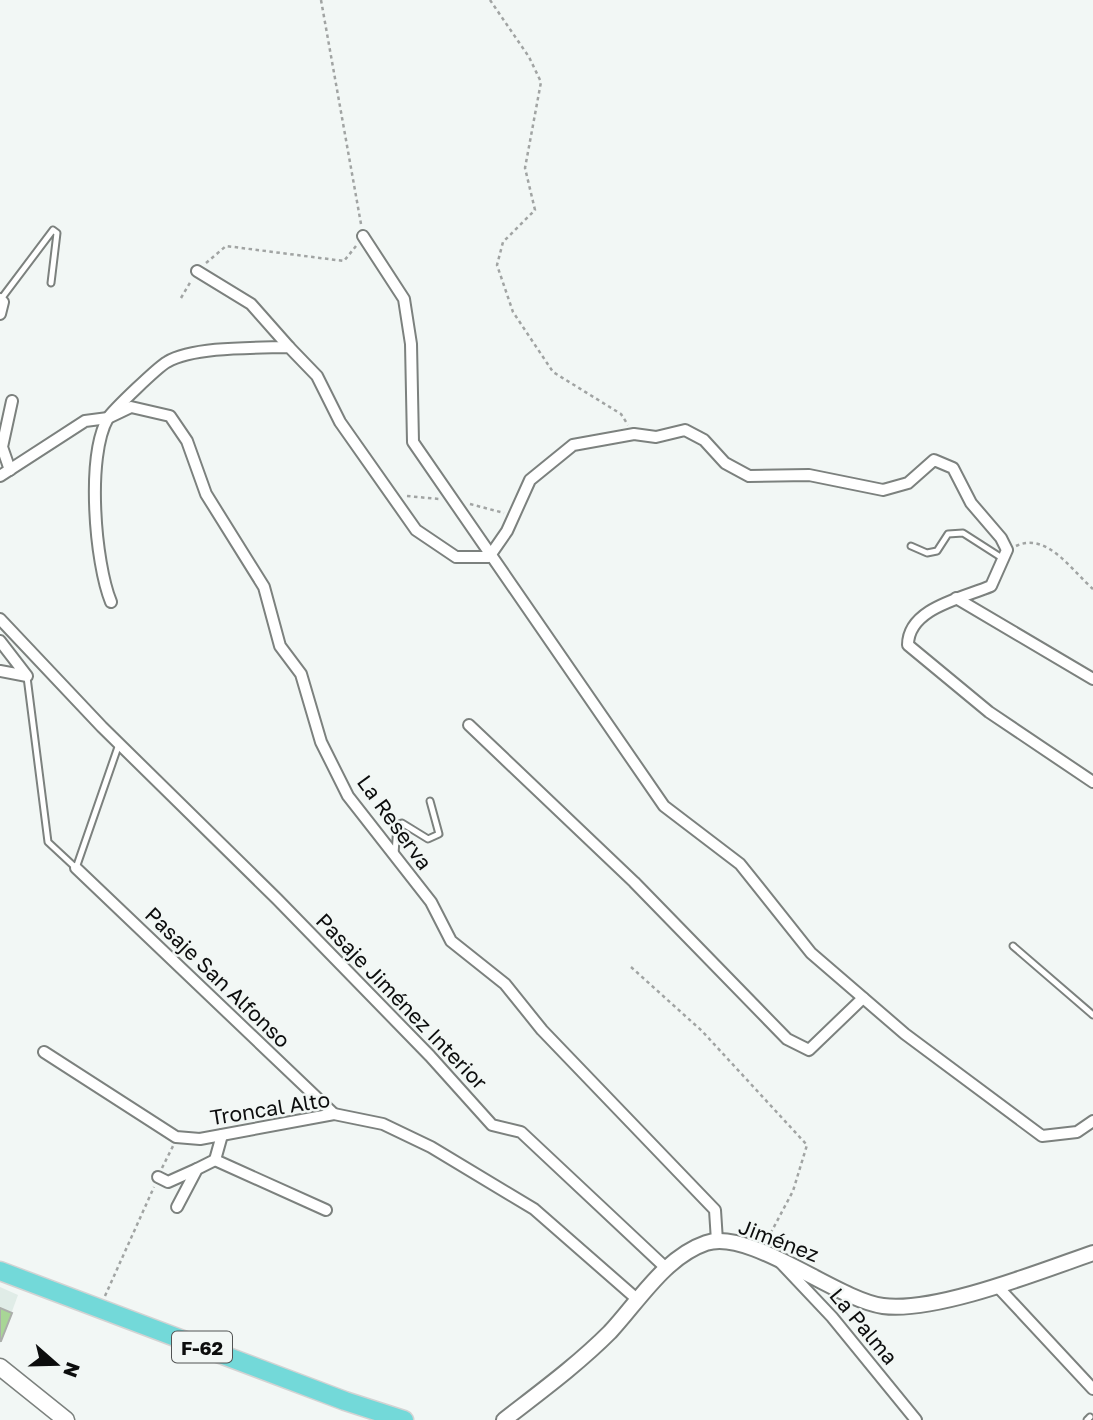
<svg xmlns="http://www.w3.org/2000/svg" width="1093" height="1420" font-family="'Golos Text',sans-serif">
<rect width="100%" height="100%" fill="#f2f7f5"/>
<!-- built -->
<polygon fill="#e0ece7" points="0,1287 18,1295 0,1344"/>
<!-- building -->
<polygon fill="#a8d696" stroke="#abaeaa" stroke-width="2" points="0,1308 12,1313 1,1341 0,1341"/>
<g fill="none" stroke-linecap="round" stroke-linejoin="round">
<defs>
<g id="service">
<polyline points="1,299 53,230 57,233 51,283"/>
<polyline points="911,546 927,553 937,551 948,534 963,533 1002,558"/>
<polyline points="27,677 48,842 76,868 119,744"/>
<polyline points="395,854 397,825 402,823 428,839 439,834 430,801"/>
<polyline points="1013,946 1093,1015"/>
<polyline points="1087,1420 1090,1417"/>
</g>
<g id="minor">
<polyline points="363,236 404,299 411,344 413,442 664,806 740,864 811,953 905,1034 1042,1136 1077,1132 1093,1121"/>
<polyline points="197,271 251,304 289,347"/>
<polyline points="0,299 3,302 0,314"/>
<polyline points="10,470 2,447 12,401"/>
<polyline points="0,476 85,421 108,418 131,407 170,416 187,441 206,494 264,587 280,646 301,674 321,742 348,796 431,902 451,941 505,984 542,1030 715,1210 717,1241"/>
<polyline points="956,598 1093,679"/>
<path d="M 111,602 C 95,563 86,456 108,418 C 113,410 158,367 167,362 C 194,346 258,348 289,347 L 317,376 L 340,422 L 416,530 L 456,557 L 489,557 L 507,531 L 530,480 L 573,445 L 634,434 L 656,437 L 685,430 L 704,440 L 725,463 L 749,476 L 809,475 L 883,490 L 908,483 L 934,460 L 953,468 L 971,503 L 1001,538 L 1007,550 L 991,586 C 963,598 908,608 908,645 L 989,712 L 1093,782"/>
<polyline points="0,619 102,727 277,899 430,1056 492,1125 521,1132 667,1269"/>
<polyline points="0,641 27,676 0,671"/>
<polyline points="469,725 634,882 787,1039 809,1050 863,998"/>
<polyline points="76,868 334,1114"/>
<polyline points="44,1052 176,1137 200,1139 334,1114 383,1124 431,1147 534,1209 638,1300"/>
<polyline points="222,1135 215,1160 326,1210"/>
<polyline points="158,1177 168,1182 197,1169"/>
<polyline points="177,1207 197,1169 215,1160"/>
<polyline points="781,1263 832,1317 916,1420"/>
<polyline points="997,1286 1093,1389"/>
</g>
<path id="tertiary" d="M 504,1420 C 540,1392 577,1365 610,1332 C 638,1302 665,1257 706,1243 C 750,1228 837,1300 883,1306 C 936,1313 1041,1271 1093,1253"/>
<polyline id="secondary" points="0,1367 66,1420"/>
<polyline id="primary" points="0,1271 345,1401 404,1420"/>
</defs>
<!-- service casing -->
<use href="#service" stroke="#7c817e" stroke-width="9"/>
<!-- minor casing -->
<use href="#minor" stroke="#7c817e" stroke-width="14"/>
<!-- tertiary casing -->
<use href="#tertiary" stroke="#7c817e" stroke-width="18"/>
<!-- secondary casing -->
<use href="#secondary" stroke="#7c817e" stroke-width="19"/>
<!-- primary casing -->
<use href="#primary" stroke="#d3d3d3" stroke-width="21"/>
<!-- path -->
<g stroke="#a1a4a3" stroke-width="2.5" stroke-dasharray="3.5 3.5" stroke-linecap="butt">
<polyline points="321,0 361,224"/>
<polyline points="490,0 529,57 541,82 525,168 535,210 503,242 497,265 513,312 553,372 621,414 628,425"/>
<polyline points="206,263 226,246 344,261 356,246"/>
<polyline points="181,298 191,281"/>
<polyline points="407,496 439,499"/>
<polyline points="470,504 504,513"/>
<path d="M 1016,546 C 1047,531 1073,572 1093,589"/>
<polyline points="631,967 702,1031 807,1145 793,1191 767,1240"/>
<polyline points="162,1168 173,1146"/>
<polyline points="105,1296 154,1187"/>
</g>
<!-- service -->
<use href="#service" stroke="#fff" stroke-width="5"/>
<!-- minor -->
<use href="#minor" stroke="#fff" stroke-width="10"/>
<!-- tertiary -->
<use href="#tertiary" stroke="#fff" stroke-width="14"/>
<!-- secondary -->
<use href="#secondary" stroke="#fff" stroke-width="16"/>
<!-- primary -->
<use href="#primary" stroke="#73d9d9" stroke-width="18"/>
</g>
<g text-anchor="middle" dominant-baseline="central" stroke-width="5" stroke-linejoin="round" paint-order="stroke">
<!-- shield labels -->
<rect fill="#f2f7f5" stroke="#515353" stroke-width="2" x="172" y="1331.5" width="60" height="31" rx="5"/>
<g font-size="19" font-weight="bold" fill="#0c0d0d">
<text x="202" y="1347">F-62</text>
</g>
<!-- street labels -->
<g font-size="21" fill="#0c0d0d" stroke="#f2f7f5">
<text transform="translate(395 822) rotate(54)">La Reserva</text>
<text transform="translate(218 977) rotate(44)">Pasaje San Alfonso</text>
<text transform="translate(402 1001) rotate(46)">Pasaje Jiménez Interior</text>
<text transform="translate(270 1108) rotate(-9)">Troncal Alto</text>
<text transform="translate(779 1240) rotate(21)">Jiménez</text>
<text transform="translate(864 1326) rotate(50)">La Palma</text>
</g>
</g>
<!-- north arrow -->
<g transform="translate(56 1364) rotate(110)" stroke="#f2f7f5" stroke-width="5" paint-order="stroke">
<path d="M0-5L12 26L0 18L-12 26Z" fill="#0c0d0d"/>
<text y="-10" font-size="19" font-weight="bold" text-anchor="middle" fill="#0c0d0d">N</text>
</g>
</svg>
